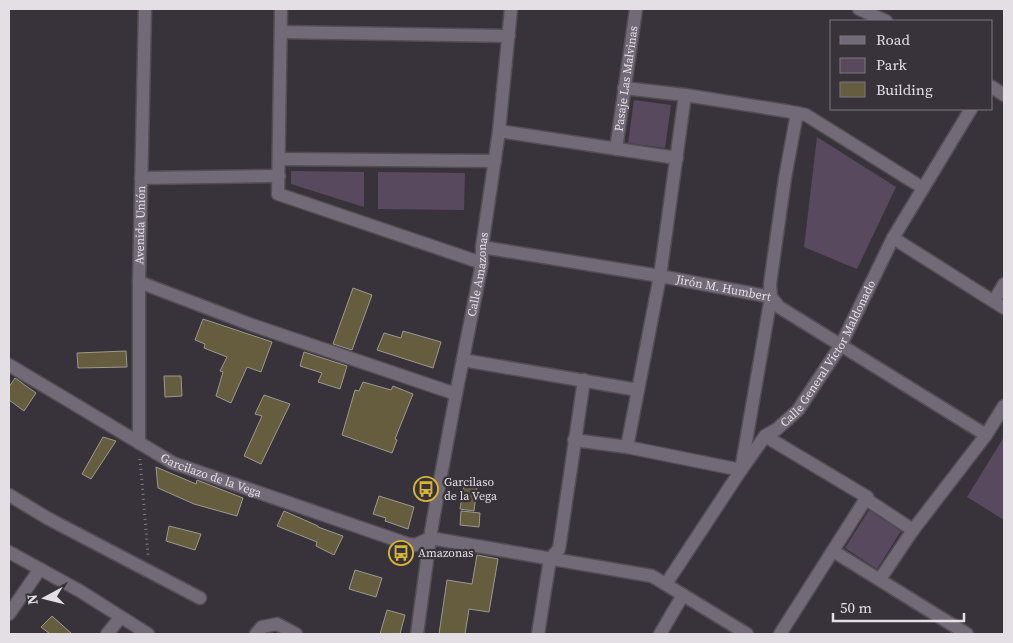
<svg xmlns="http://www.w3.org/2000/svg" width="1013" height="643" font-family="'Source Serif 4',serif">
<rect width="100%" height="100%" fill="#38323a"/>
<!-- green -->
<g fill="#59495f">
<polygon points="634,100 671,105 665,148 628,143"/>
<polygon points="817,137 896,187 857,269 804,247"/>
<polygon points="291,171 364,172 364,207 291,184"/>
<polygon points="378,172 465,173 464,210 378,209"/>
<polygon points="1004,437 1004,520 967,497"/>
<polygon points="869,510 901,531 877,569 845,548"/>
</g>
<!-- building -->
<g fill="#665d3e" stroke="#9c998e">
<polygon points="353,288 372,295 352,350 333,344"/>
<polygon points="203,319 272,342 261,372 247,367 231,403 216,396 223,372 220,371 227,357 204,348 205,344 195,340"/>
<polygon points="403,331 441,342 433,368 377,350 384,333 401,338"/>
<polygon points="126,351 127,367 78,368 77,353"/>
<polygon points="304,352 347,366 340,389 318,382 322,373 300,366"/>
<polygon points="164,376 181,376 182,396 165,397"/>
<polygon points="15,378 36,393 24,411 9,400 9,387"/>
<polygon points="363,382 391,390 393,386 413,394 395,439 397,440 392,453 342,435 355,390 359,391"/>
<polygon points="264,395 290,404 261,464 244,456 262,416 255,414"/>
<polygon points="103,437 116,441 91,479 82,474"/>
<polygon points="156,467 196,484 197,480 243,498 237,516 194,504 158,488"/>
<polygon points="464,485 477,487 474,511 460,509"/>
<polygon points="379,496 414,507 408,529 385,521 386,518 373,514"/>
<polygon points="284,511 318,526 318,527 343,536 334,555 316,546 317,542 277,526"/>
<polygon points="461,511 480,513 479,527 460,525"/>
<polygon points="169,526 201,534 195,550 166,541"/>
<polygon points="477,555 498,559 489,612 469,609 465,634 439,634 447,580 472,584"/>
<polygon points="355,570 382,578 376,597 349,589"/>
<polygon points="387,610 405,615 400,634 380,634"/>
<polygon points="52,616 72,634 50,634 41,627"/>
</g>
<g fill="none" stroke-linecap="round" stroke-linejoin="round">
<defs>
<g id="minor">
<polyline points="281,9 278,194 482,263"/>
<polyline points="859,9 886,21"/>
<polyline points="281,32 509,36"/>
<polyline points="992,87 1004,95"/>
<polyline points="624,88 685,95 786,111 806,115 923,188"/>
<polyline points="499,131 677,158"/>
<path id="s1" d="M 616,149 L 636,9"/>
<polyline points="279,159 495,161"/>
<polyline points="141,178 279,176"/>
<polyline points="893,238 1004,308"/>
<path id="s2" d="M 482,247 L 660,276 L 771,297 L 779,307 L 986,435"/>
<polyline points="139,282 252,325 456,394"/>
<polyline points="994,301 1004,284"/>
<polyline points="463,360 638,390"/>
<path id="s3" d="M 9,365 L 173,463 L 408,544 L 415,545 L 430,538"/>
<polyline points="765,436 867,497 869,501 913,530"/>
<polyline points="574,440 627,447 741,470 771,297 770,284 785,178 797,113"/>
<path id="s4" d="M 139,443 L 139,282 L 145,9"/>
<polyline points="627,447 660,276 685,95"/>
<polyline points="9,495 49,519 200,598"/>
<polyline points="430,538 652,576 747,634"/>
<polyline points="833,551 967,634"/>
<polyline points="9,552 80,591 148,634"/>
<polyline points="880,579 913,530 986,435 1004,406"/>
<path id="s5" d="M 666,584 L 741,470 L 765,436 L 777,429 L 798,410 L 841,345 L 893,238 L 971,109"/>
<polyline points="9,614 40,569"/>
<polyline points="107,634 120,618"/>
<polyline points="256,634 262,627 277,624 296,634"/>
<path id="s6" d="M 417,634 L 430,538 L 439,486 L 456,394 L 482,263 L 482,247 L 499,131 L 511,9"/>
<polyline points="538,634 550,559 559,549 584,380"/>
<polyline points="660,634 683,595"/>
<polyline points="780,634 867,497"/>
</g>
</defs>
<!-- minor casing -->
<use href="#minor" stroke="#534e55" stroke-width="15"/>
<!-- path -->
<polyline stroke="#807b82" stroke-width="3" stroke-dasharray="1 4" stroke-linecap="butt" points="140,459 148,555"/>
<!-- minor -->
<use href="#minor" stroke="#736a77" stroke-width="12"/>
</g>
<!-- icons -->
<defs>
<symbol id="bus-ring" viewBox="-11 -11 22 22"><circle r="9.5" fill="#38323a" stroke="#d5b534" stroke-width="1.5"/><path d="M-5-6H5V4H4V6H2V4H-2V6H-4V4H-5ZM-3.5-4V0h7V-4ZM-3.5 1.2v1.5H-2V1.2ZM2 1.2v1.5H3.5V1.2Z" fill="#d5b534"/></symbol>
</defs>
<g fill-rule="evenodd">
<use href="#bus-ring" x="412" y="475" width="28" height="28"/>
<use href="#bus-ring" x="387" y="539" width="28" height="28"/>
</g>
<g text-anchor="middle" dominant-baseline="central" stroke-width="4.5" stroke-linejoin="round" paint-order="stroke">
<!-- street labels -->
<g font-size="12" fill="#e3dfe5" stroke="#38323a">
<text stroke="none"><textPath href="#s1" startOffset="71">Pasaje Las Malvinas</textPath></text>
<text stroke="none"><textPath href="#s4" startOffset="218">Avenida Unión</textPath></text>
<text stroke="none"><textPath href="#s6" startOffset="365">Calle Amazonas</textPath></text>
<text stroke="none"><textPath href="#s2" startOffset="245">Jirón M. Humbert</textPath></text>
<text stroke="none"><textPath href="#s5" startOffset="284">Calle General Víctor Maldonado</textPath></text>
<text stroke="none"><textPath href="#s3" startOffset="231">Garcilazo de la Vega</textPath></text>
</g>
<!-- poi labels -->
<g font-size="12" fill="#e3dfe5" stroke="#38323a" text-anchor="start">
<text x="444" y="482">Garcilaso<tspan x="444" dy="14">de la Vega</tspan></text>
<text x="418" y="553">Amazonas</text>
</g>
</g>
<!-- border -->
<rect width="1013" height="643" fill="none" stroke="#e3dfe5" stroke-width="20"/>
<!-- legend -->
<rect x="830" y="20" width="162" height="90" fill="#38323a" stroke="#7c777e"/>
<rect x="840" y="36" width="25" height="8" fill="#736a77" stroke="#7c777e"/>
<text x="876" y="45" font-size="15" fill="#e3dfe5">Road</text>
<rect x="840" y="58" width="25" height="15" fill="#59495f" stroke="#7c777e"/>
<text x="876" y="70" font-size="15" fill="#e3dfe5">Park</text>
<rect x="840" y="82" width="25" height="15" fill="#665d3e" stroke="#7c777e"/>
<text x="876" y="95" font-size="15" fill="#e3dfe5">Building</text>
<!-- north arrow -->
<g transform="translate(45 598) rotate(263)" stroke="#38323a" stroke-width="4" paint-order="stroke">
<path d="M0-4L9 19L0 12L-9 19Z" fill="#e3dfe5"/>
<text y="-8" font-size="14" font-weight="bold" text-anchor="middle" fill="#e3dfe5">N</text>
</g>
<!-- scale -->
<path d="M833 613v8h131v-8" fill="none" stroke="#e3dfe5" stroke-width="2.5"/>
<text x="840" y="613" font-size="15" fill="#e3dfe5" stroke="#38323a" stroke-width="4" paint-order="stroke">50 m</text>
</svg>
